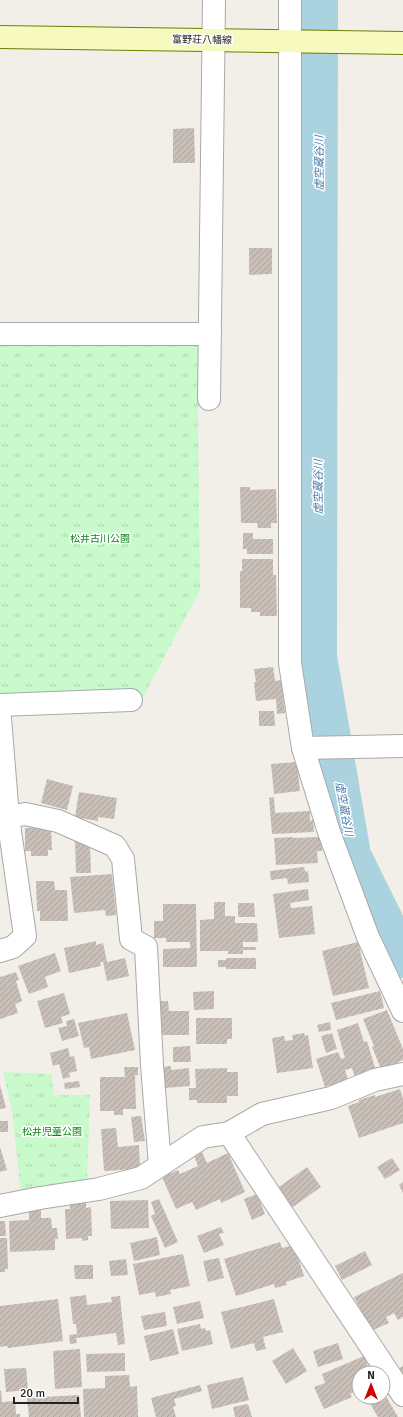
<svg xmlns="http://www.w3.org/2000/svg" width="403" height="1417" font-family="Signika,'Noto Sans JP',sans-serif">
<defs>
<pattern id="park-tufts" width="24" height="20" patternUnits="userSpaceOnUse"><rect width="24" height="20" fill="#c8facc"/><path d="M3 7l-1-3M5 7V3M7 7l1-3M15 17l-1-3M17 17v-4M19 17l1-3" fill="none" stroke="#acd6af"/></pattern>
<pattern id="building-hatch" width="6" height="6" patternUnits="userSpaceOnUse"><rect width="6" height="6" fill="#c7bfb8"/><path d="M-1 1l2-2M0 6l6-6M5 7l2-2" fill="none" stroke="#aba49e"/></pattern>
</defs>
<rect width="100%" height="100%" fill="#f2efe9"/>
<!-- park -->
<g fill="url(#park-tufts)">
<polygon points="0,341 197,341 200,590 139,705 0,705"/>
<polygon points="3,1072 52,1074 53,1095 90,1095 87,1182 21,1193 12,1111"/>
</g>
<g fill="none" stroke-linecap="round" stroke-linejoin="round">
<!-- river -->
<polyline stroke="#aad3df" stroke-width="38" points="319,0 318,657 352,855 403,959"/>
</g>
<!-- building -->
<g fill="url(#building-hatch)">
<polygon points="194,128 195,163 173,163 173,129"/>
<polygon points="249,248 272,248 272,274 249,275"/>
<polygon points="240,487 250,487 250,490 276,489 277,523 271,523 271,528 258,528 257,523 241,523"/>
<polygon points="243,533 253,533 253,539 273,539 273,554 247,554 247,549 243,549"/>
<polygon points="242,559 273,559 273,575 276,575 277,616 260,616 260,612 251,612 251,608 240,608 240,571 242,571"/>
<polygon points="273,667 275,681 281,680 285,713 277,714 276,699 256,701 254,682 256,682 254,669"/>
<polygon points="259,711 274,711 275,726 259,726"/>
<polygon points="297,762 300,791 274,794 271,764"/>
<polygon points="47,779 73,786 67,810 41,803"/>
<polygon points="79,792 117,798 114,819 98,817 98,821 75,817"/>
<polygon points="274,797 275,813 310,811 310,821 313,820 314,832 272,834 269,798"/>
<polygon points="51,827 52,850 48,850 48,856 31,856 31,851 25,851 25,828"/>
<polygon points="293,837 293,838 321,837 322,851 317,851 318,863 276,865 274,838"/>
<polygon points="75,839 90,845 91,873 76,873"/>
<polygon points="304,867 305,872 308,871 309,882 288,884 287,878 271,880 270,871"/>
<polygon points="112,874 116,915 106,916 105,910 74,913 70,877"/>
<polygon points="36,881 54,881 55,890 67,890 68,921 40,921 40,911 37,911"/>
<polygon points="308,889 309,900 290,903 291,908 312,906 315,934 279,938 273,894"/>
<polygon points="214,902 225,902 225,916 235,916 235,923 257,923 258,942 243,942 243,947 256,947 256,950 243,950 243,954 228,954 228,951 200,951 200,920 214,919"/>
<polygon points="238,903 254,903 255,917 238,917"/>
<polygon points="163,904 196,904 197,967 163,967 163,949 190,948 190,942 166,942 166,938 154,938 154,921 163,921"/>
<polygon points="96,941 96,945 103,943 107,962 125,958 129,976 107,981 103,962 100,962 101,966 69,973 64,948"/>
<polygon points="358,942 369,988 333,996 322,951"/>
<polygon points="55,953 61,971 45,977 48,987 29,994 18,966"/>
<polygon points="226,958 256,958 256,969 226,969 226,967 218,967 218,960 226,960"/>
<polygon points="16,972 19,980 16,981 22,1001 15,1004 18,1013 0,1019 0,977"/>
<polygon points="214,991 214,1009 194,1010 193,992"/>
<polygon points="380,991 384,1008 336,1020 331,1003"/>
<polygon points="64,993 70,1014 61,1017 63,1023 45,1028 37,1001"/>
<polygon points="154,1001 168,1001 169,1011 189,1011 189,1035 158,1035"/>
<polygon points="387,1010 403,1049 403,1060 381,1069 372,1047 374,1046 363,1019"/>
<polygon points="127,1013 135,1050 91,1059 89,1047 84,1048 78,1023"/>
<polygon points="196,1018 232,1018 232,1039 227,1039 227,1044 196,1044"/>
<polygon points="74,1019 79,1036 62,1041 58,1028 67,1026 66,1021"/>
<polygon points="330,1022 331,1030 319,1032 317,1025"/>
<polygon points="358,1023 364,1042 367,1041 376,1071 355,1077 352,1068 345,1070 348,1080 325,1087 316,1059 338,1052 341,1059 345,1058 337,1030"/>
<polygon points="304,1033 305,1036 308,1035 313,1068 277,1073 272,1038 284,1036 285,1041 293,1040 292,1035"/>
<polygon points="332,1033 337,1049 326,1053 321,1036"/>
<polygon points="190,1046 191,1062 173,1062 173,1047"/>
<polygon points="68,1048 70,1057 74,1056 77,1071 69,1073 70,1077 63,1079 59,1064 53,1066 50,1053"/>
<polygon points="171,1066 171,1070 189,1068 190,1086 164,1088 162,1067"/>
<polygon points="124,1067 138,1067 138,1075 135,1075 136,1109 123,1109 123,1115 114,1115 114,1111 100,1111 100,1077 125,1077"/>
<polygon points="227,1068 227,1072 238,1072 238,1096 227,1096 227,1103 197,1103 197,1100 189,1100 189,1088 196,1088 195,1069"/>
<polygon points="79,1081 80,1087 65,1089 64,1083"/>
<polygon points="0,1085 6,1108 0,1109"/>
<polygon points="400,1089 403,1099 403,1123 359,1138 348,1106 359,1102 359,1100 375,1095 375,1097"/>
<polygon points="141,1116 145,1141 134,1142 131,1117"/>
<rect x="0" y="1121" width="8" height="11"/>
<polygon points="116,1128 118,1147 139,1145 140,1169 104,1171 101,1129"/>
<polygon points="0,1147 7,1170 0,1172"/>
<polygon points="202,1152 207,1163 228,1153 245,1192 221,1203 220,1199 196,1210 192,1202 176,1209 162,1177 178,1170 180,1174 198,1166 194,1156"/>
<polygon points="392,1158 400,1170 385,1179 377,1167"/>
<polygon points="307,1167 321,1187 290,1209 276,1189"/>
<polygon points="403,1182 403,1193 399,1185"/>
<polygon points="257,1194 265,1214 252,1220 244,1199"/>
<polygon points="159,1199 178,1242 165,1248 151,1216 155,1214 151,1202"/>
<polygon points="148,1200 149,1228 111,1229 110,1201"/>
<polygon points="86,1202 86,1208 91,1207 92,1236 88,1236 88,1240 82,1241 82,1238 66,1239 65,1209 70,1209 70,1203"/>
<polygon points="41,1209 41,1218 51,1218 52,1228 57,1228 58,1239 55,1239 55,1250 10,1252 9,1221 29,1220 29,1210"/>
<polygon points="0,1221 5,1221 6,1236 0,1236"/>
<polygon points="221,1227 224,1233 219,1234 224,1245 204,1253 197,1236"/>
<polygon points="157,1237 160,1255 134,1261 130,1243"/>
<polygon points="0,1238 7,1238 8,1269 5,1269 5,1272 0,1272"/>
<polygon points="280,1242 282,1248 294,1245 304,1276 286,1282 287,1285 275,1288 274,1284 236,1296 224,1259"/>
<polygon points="365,1251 372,1265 342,1280 335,1266"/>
<polygon points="183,1254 190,1286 170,1290 171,1294 156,1297 155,1292 139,1295 133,1264"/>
<polygon points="219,1258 224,1278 208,1282 203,1261"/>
<polygon points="126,1259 128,1275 111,1276 109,1261"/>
<polygon points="74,1265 93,1265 93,1279 75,1279"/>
<polygon points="403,1273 403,1317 398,1320 394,1313 386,1317 389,1323 371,1331 354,1297"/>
<polygon points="86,1295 87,1305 112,1302 111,1297 120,1296 125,1344 118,1345 116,1333 76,1338 77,1343 70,1344 69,1335 77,1334 76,1324 73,1324 70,1297"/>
<polygon points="58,1299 63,1341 8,1348 7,1346 0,1347 0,1306"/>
<polygon points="274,1299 283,1332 263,1337 266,1349 256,1351 254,1343 231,1349 221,1312"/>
<polygon points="200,1301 204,1318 177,1324 173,1307"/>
<polygon points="165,1312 167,1326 144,1330 141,1316"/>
<polygon points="200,1324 201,1329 205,1328 206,1331 210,1330 213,1344 182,1351 177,1329"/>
<polygon points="173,1329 179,1354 150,1361 144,1336"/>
<polygon points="338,1343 343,1359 318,1367 313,1351"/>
<polygon points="293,1348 307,1371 286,1384 272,1361"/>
<polygon points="80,1349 82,1387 55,1389 53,1351"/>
<polygon points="125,1353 125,1371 87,1372 86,1354"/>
<polygon points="364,1356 370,1371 365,1373 359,1373 359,1390 350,1394 352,1397 324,1409 314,1387 325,1383 322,1374"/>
<polygon points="403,1366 403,1379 398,1369"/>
<polygon points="26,1368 28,1390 6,1392 4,1369"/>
<polygon points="129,1375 130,1387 137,1386 138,1417 84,1417 83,1389 105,1388 105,1376"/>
<polygon points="243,1377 249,1400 212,1409 207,1385"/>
<polygon points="200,1385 202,1391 174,1399 176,1406 173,1407 176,1417 156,1417 151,1398"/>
<polygon points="0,1391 1,1391 2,1402 15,1401 16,1414 20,1414 20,1417 0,1417"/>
<polygon points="383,1391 398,1417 378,1417 366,1397 383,1397"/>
<polygon points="79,1395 81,1417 29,1417 27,1398"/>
<polygon points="248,1404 252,1417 235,1417 233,1407"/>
</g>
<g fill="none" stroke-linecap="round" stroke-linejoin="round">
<defs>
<g id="minor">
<polyline points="290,0 290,663 303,748 329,832 368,937 403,1011"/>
<polyline points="0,334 210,334"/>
<polyline points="209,399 214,0"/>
<polyline points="0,705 131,700"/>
<polyline points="0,718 8,817 25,936 13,947 0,951"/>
<polyline points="303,748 403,746"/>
<polyline points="8,817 25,814 58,821 115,846 123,859 131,939 146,947 152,1065 160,1165"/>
<polyline points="229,1133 403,1395"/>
<polyline points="0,1206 40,1198 99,1189 141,1178 203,1137 229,1133 262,1114 331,1098 375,1080 403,1074"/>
</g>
<polyline id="secondary" points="0,37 403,43"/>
</defs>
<!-- minor casing -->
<use href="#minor" stroke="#a9a9a9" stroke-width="24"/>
<!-- secondary casing -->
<use href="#secondary" stroke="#707d05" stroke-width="24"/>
<!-- minor -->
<use href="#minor" stroke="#fff" stroke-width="22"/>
<!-- secondary -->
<use href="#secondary" stroke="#f7fabf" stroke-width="22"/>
</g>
<g text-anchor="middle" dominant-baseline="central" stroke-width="3" stroke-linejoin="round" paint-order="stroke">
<!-- street labels -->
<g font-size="10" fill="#222" stroke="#fff">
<text transform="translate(202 40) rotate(1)">富野荘八幡線</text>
</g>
<!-- park labels -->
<g font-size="10" fill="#0c8416" stroke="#fff">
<text x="100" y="539">松井古川公園</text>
<text x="52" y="1132">松井児童公園</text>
</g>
<!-- water labels -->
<g font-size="11" font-style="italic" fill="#4a7aab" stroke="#fff">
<text transform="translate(319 163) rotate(-90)">虚空蔵谷川</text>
<text transform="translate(318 487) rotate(-90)">虚空蔵谷川</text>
<text transform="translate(344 809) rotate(80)">虚空蔵谷川</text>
</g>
</g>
<!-- north arrow -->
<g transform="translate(371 1385)"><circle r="19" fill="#ffffff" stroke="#a7a7a7"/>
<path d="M0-3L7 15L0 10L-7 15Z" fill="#d40000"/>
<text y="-6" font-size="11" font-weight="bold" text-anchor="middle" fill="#222222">N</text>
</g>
<!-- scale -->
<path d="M14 1397v6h64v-6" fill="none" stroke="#222222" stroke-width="2"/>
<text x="20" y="1397" font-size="12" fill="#222222" stroke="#ffffff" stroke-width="3" paint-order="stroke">20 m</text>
</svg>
